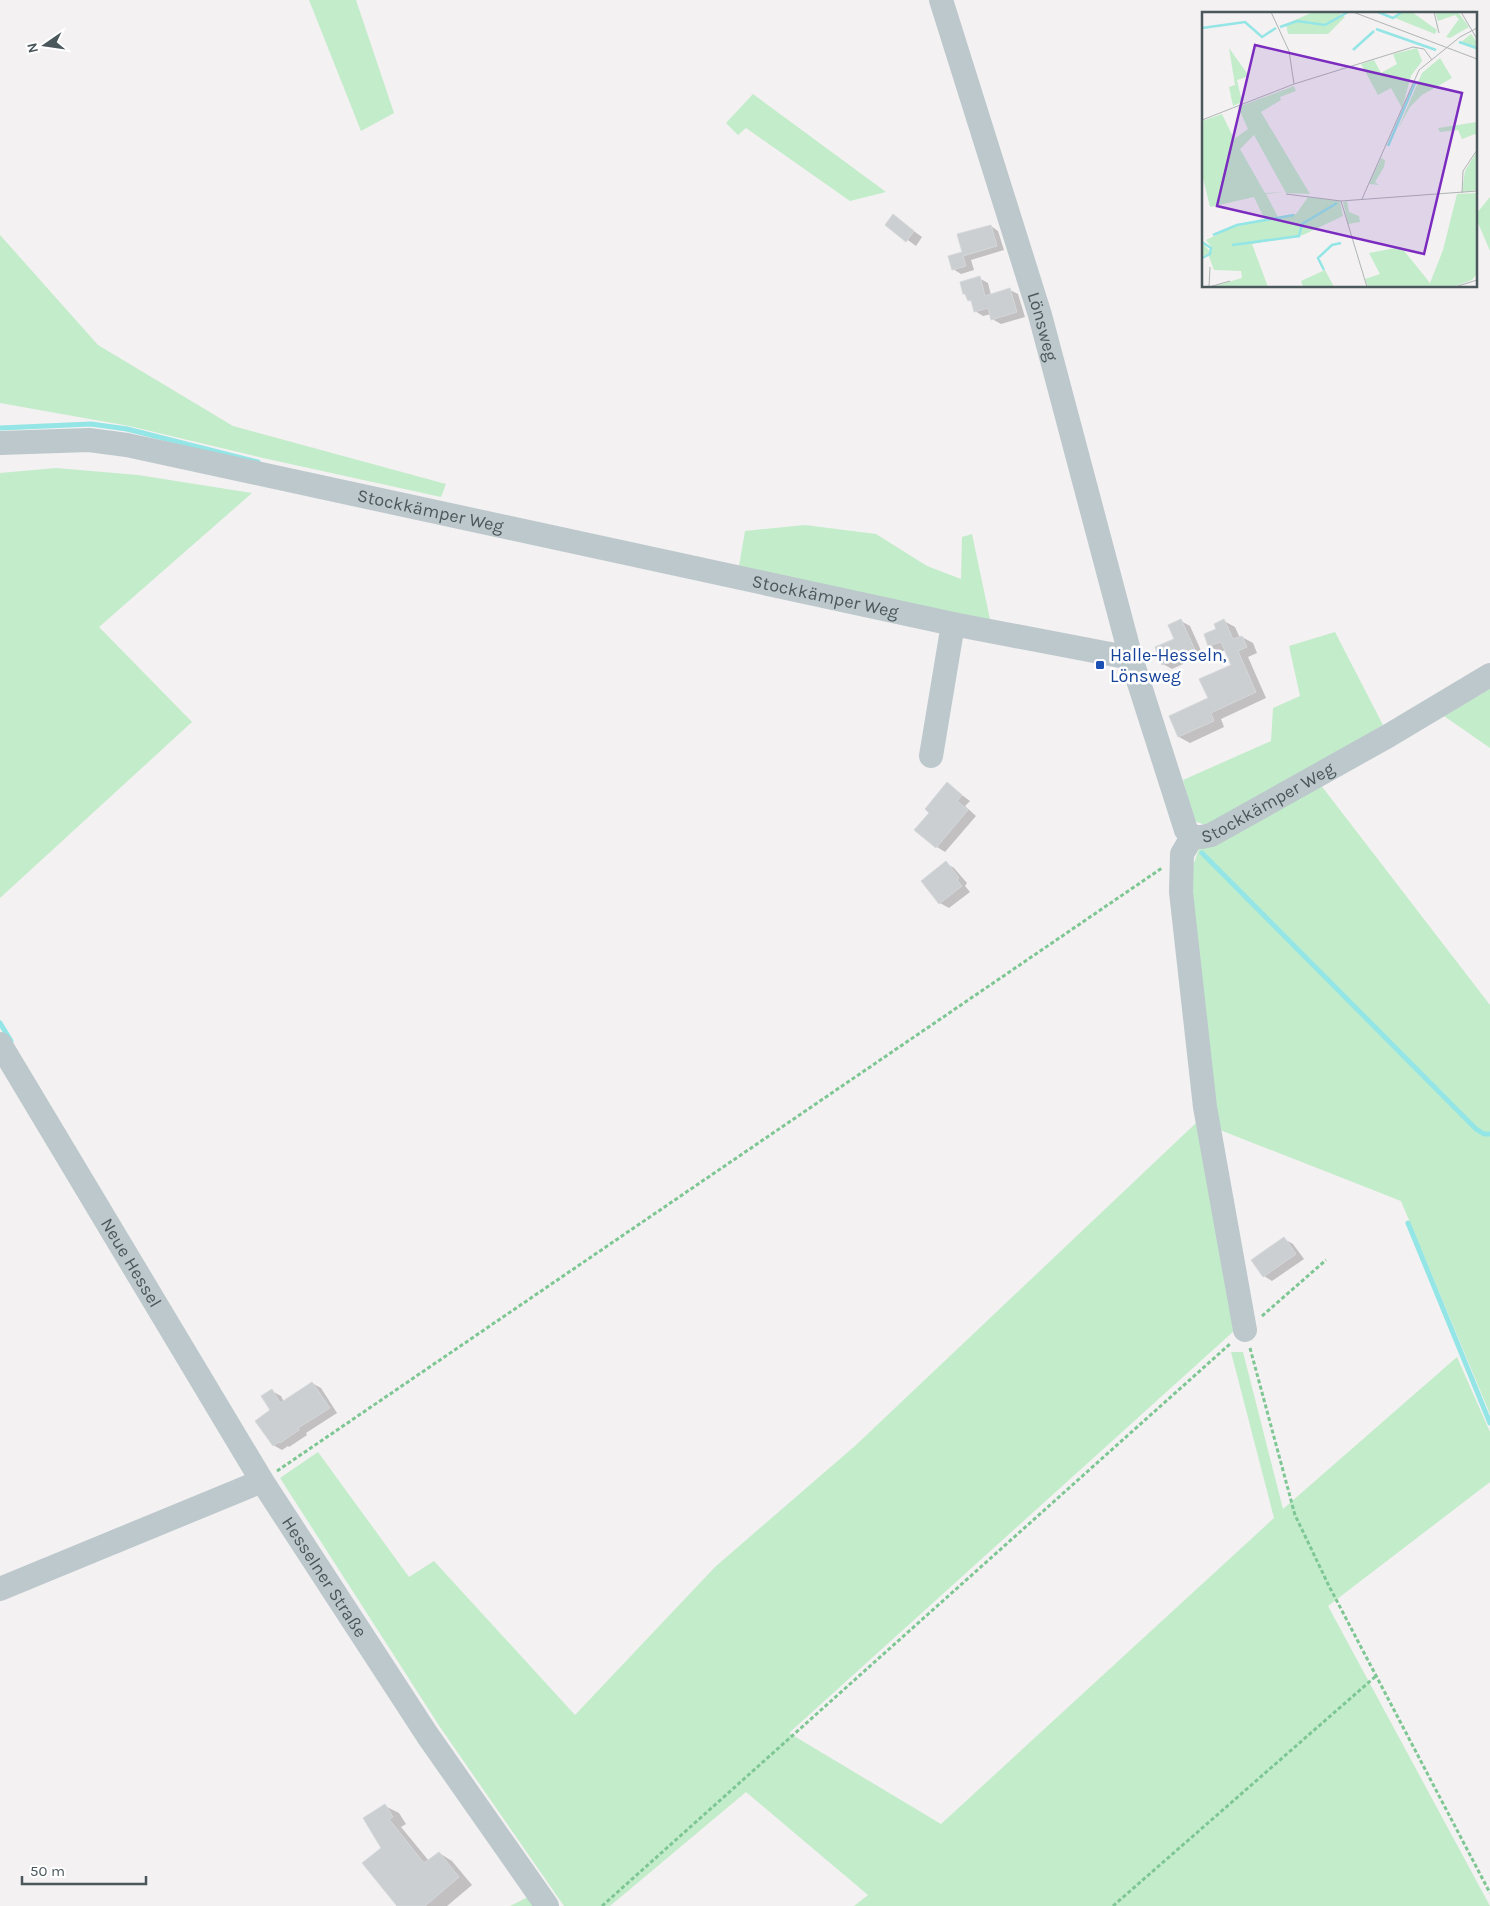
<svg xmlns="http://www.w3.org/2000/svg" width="1490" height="1906" font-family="Karla,sans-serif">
<rect width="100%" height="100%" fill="#f3f1f1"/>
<!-- green -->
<g fill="#c3eccb">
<polygon points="309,0 356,0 394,113 361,131"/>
<polygon points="753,94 886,192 850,201 746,128 738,135 726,123"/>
<polygon points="1490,197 1490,251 1476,218 1476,214"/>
<polygon points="0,235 98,345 233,426 446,484 441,497 263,458 129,426 0,403"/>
<polygon points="56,468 138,475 252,493 99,627 192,722 0,898 0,473"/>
<polygon points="805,525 876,534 927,566 961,579 962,537 972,534 991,624 738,572 745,531"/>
<polygon points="1335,632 1383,725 1212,827 1194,821 1183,780 1271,741 1273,708 1300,696 1289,646"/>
<polygon points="1490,689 1490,748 1444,716"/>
<polygon points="1320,784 1490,1005 1490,1414 1401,1201 1220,1130 1185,891 1199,848"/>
<polygon points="1196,1123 1235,1330 789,1733 941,1824 1274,1518 1231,1352 1243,1352 1283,1509 1457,1357 1490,1432 1490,1482 1328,1606 1490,1906 854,1906 868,1895 746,1792 610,1906 564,1906 440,1727 280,1478 318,1452 409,1577 434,1561 575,1715 715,1567 856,1445"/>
<polygon points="528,1897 534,1906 510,1906"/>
</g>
<!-- shadow -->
<g fill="#0003">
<polygon points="893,216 922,237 916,246 887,225"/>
<polygon points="991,226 998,231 1004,250 971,260 974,270 961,274 953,269 964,253"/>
<polygon points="979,278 988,283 991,295 1010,290 1018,294 1025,317 1001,324 992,319 991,314 983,316 975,311 973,303 969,300"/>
<polygon points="1181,621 1190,626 1203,655 1172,669 1163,664 1175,639"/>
<polygon points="1224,621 1235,627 1240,638 1242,637 1253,643 1257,653 1248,657 1266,698 1221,719 1224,727 1190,743 1179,737 1170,717 1209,699 1232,666 1226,650 1220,652 1209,646"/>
<polygon points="947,784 970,801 965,806 976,816 945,852 937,847"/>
<polygon points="946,863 954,868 967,883 965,886 970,892 949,908 940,903"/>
<polygon points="1284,1239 1293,1244 1304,1259 1272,1281 1264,1276"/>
<polygon points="312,1383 321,1388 337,1413 306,1433 307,1435 289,1447 288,1446 282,1450 273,1445 272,1391 281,1396 284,1402"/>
<polygon points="385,1806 399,1813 406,1824 401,1827 429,1861 439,1853 452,1861 472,1885 447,1906 399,1906 383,1848"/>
</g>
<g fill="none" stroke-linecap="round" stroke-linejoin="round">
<!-- stream -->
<g stroke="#94e5e5" stroke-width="5">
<polyline points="0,428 91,424 127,429 258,462"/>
<polyline points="1202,853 1476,1129 1484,1134 1490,1134"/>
<polyline points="0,1023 11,1041"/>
<polyline points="1408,1223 1490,1423"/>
</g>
</g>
<!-- building -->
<g fill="#cbcfd2" stroke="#d5d8db">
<polygon points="893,214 914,231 906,242 885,225"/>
<polygon points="991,225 997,246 963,256 966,266 952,270 948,256 962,252 957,234"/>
<polygon points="980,276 985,296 1010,288 1017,312 991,320 988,308 974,312 971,300 968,301 965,294 963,294 960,282"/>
<polygon points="1181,619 1195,650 1162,665 1155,647 1174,639 1168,625"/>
<polygon points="1224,619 1233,639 1242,636 1247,647 1238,651 1256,692 1211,713 1214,721 1178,737 1169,716 1208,698 1199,679 1231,665 1221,642 1208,646 1204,634 1216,629 1214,624"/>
<polygon points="947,782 962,795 957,801 968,810 936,848 914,830 929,813 925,809"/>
<polygon points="946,861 959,878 957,880 962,886 939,904 921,881"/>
<polygon points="1284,1237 1296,1254 1263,1277 1251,1260"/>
<polygon points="312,1382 330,1408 298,1428 299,1430 280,1443 279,1442 273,1446 255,1421 270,1410 261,1396 272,1389 280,1403"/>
<polygon points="385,1804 393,1817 389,1819 424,1863 439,1852 459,1877 425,1906 397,1906 362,1863 381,1848 363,1818"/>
</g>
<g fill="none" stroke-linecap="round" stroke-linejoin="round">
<!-- path -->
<g stroke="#7ec794" stroke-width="3" stroke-dasharray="4 2.5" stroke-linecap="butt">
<polyline points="1262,1316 1326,1260"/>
<polyline points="1250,1348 1295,1515 1329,1586 1490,1893"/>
<polyline points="277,1471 1162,868"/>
<polyline points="602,1906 1231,1343"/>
<polyline points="1113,1906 1376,1676"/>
</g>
<!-- minor -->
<g stroke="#bdc8cc" stroke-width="24">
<path id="s1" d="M 941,0 L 1040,315 L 1131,658 L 1186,830 L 1192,837 L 1202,837 L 1211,835 L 1388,736 L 1490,675"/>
<path id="s2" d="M 0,443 L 89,440 L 127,445 L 953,624 L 1131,658"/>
<polyline points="931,756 953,624"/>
<polyline points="1192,837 1182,854 1181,892 1205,1107 1245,1330"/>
<path id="s3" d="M 0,1044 L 262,1481 L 428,1736 L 547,1906"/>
<polyline points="0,1589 262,1481"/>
</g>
</g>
<!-- markers -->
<rect fill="#1a4fb4" stroke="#fff" stroke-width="2" x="1095" y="660" width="10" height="10" rx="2.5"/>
<g text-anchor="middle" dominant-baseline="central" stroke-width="5" stroke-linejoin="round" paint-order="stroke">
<!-- street labels -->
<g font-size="18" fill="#4a585c" stroke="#fff">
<text stroke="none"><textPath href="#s1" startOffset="342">Lönsweg</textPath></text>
<text stroke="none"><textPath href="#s2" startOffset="438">Stockkämper Weg</textPath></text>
<text stroke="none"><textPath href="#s2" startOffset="842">Stockkämper Weg</textPath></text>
<text stroke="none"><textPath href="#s1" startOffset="959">Stockkämper Weg</textPath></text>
<text stroke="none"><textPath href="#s3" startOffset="255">Neue Hessel</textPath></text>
<text stroke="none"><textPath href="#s3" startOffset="624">Hesselner Straße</textPath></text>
</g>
<!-- transit labels -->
<g font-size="18" fill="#164399" stroke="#fff" text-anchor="start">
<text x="1110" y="655">Halle-Hesseln,<tspan x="1110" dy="21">Lönsweg</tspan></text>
</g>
</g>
<!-- overview -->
<g transform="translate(1202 12)">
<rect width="275" height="275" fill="#f3f1f1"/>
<path d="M 111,0 L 142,0 L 138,2 L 143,5 L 126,22 L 86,22 L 84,12 ZM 201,0 L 210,0 L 235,18 L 233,22 L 193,6 ZM 233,0 L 256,0 L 267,15 L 248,26 L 244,25 L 257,7 L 253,3 L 236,9 ZM 269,22 L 275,30 L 275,38 L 258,31 ZM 27,36 L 47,64 L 35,68 L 40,90 L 31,94 L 27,75 L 33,73 ZM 215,36 L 220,49 L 209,64 L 200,96 L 189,76 L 176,83 L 159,52 L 172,48 L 179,61 L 195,52 L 191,42 ZM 238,46 L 250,66 L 220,83 L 208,95 L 196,117 L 220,61 ZM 92,74 L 94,79 L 78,85 L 79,88 L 59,100 L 108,182 L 84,181 L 52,123 L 38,137 L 63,181 L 82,180 L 64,182 L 76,205 L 66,207 L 94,202 L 106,185 L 138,189 L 141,204 L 101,223 L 50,232 L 66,275 L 9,275 L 40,266 L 39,259 L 12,258 L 6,242 L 0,244 L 0,230 L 9,241 L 10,236 L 4,228 L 35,213 L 63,208 L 52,185 L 8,195 L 0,162 L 0,109 L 20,102 L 32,127 L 46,117 L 36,95 ZM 275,110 L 275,125 L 273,122 L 260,127 L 256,118 L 238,120 L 236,116 ZM 275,139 L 275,178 L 260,180 L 263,159 ZM 179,146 L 183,148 L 182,155 L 173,170 L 177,173 L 167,172 ZM 275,181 L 275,262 L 270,268 L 251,275 L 166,275 L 163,267 L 178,262 L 167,241 L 199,235 L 228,271 L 241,238 L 255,182 ZM 145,189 L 147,200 L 157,204 L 158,210 L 146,212 L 141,190 ZM 123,258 L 132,275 L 101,275 L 99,269 Z" fill="#c3eccb"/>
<path fill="none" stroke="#94e5e5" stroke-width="2.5" d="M 176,0 L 191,6 L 200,0M 78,15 L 95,9 L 123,13 L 146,0M 0,16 L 43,10 L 60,25 L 74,16M 174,17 L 234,38M 257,30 L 275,36M 151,38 L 172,19M 186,134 L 213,71M 11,223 L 35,213 L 92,203M 0,230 L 9,236 L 8,242 L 0,246M 30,233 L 97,224 L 100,212 L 135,191M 122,258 L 116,246 L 130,233 L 139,231"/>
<path fill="none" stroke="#afb4b5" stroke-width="1" d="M 69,0 L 87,39 L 92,72M 151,0 L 275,47M 232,0 L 237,21M 259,0 L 275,27M 0,108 L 92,72 L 211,35 L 222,37 L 230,48M 260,181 L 261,159 L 275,138M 84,182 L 139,189M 160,187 L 217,58 L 258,25 L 275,16M 139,189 L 275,179M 139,189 L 165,275M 7,275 L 28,269M 7,275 L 8,255M 253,275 L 275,268"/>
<path fill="#7b2cbf" fill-opacity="0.15" stroke="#7b2cbf" stroke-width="2.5" d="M 53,33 L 260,81 L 222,242 L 15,194 Z"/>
<rect width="275" height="275" fill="none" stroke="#4a585c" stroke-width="2.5"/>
</g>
<!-- north arrow -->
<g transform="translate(45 45) rotate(257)" stroke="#ffffff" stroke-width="4" paint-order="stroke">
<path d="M0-4L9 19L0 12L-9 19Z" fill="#4a585c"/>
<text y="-8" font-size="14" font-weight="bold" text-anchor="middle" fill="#4a585c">N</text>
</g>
<!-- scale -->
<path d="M22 1876v8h124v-8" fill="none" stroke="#4a585c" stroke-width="2.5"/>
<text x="30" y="1876" font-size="15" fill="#4a585c" stroke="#ffffff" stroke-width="4" paint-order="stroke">50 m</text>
</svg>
